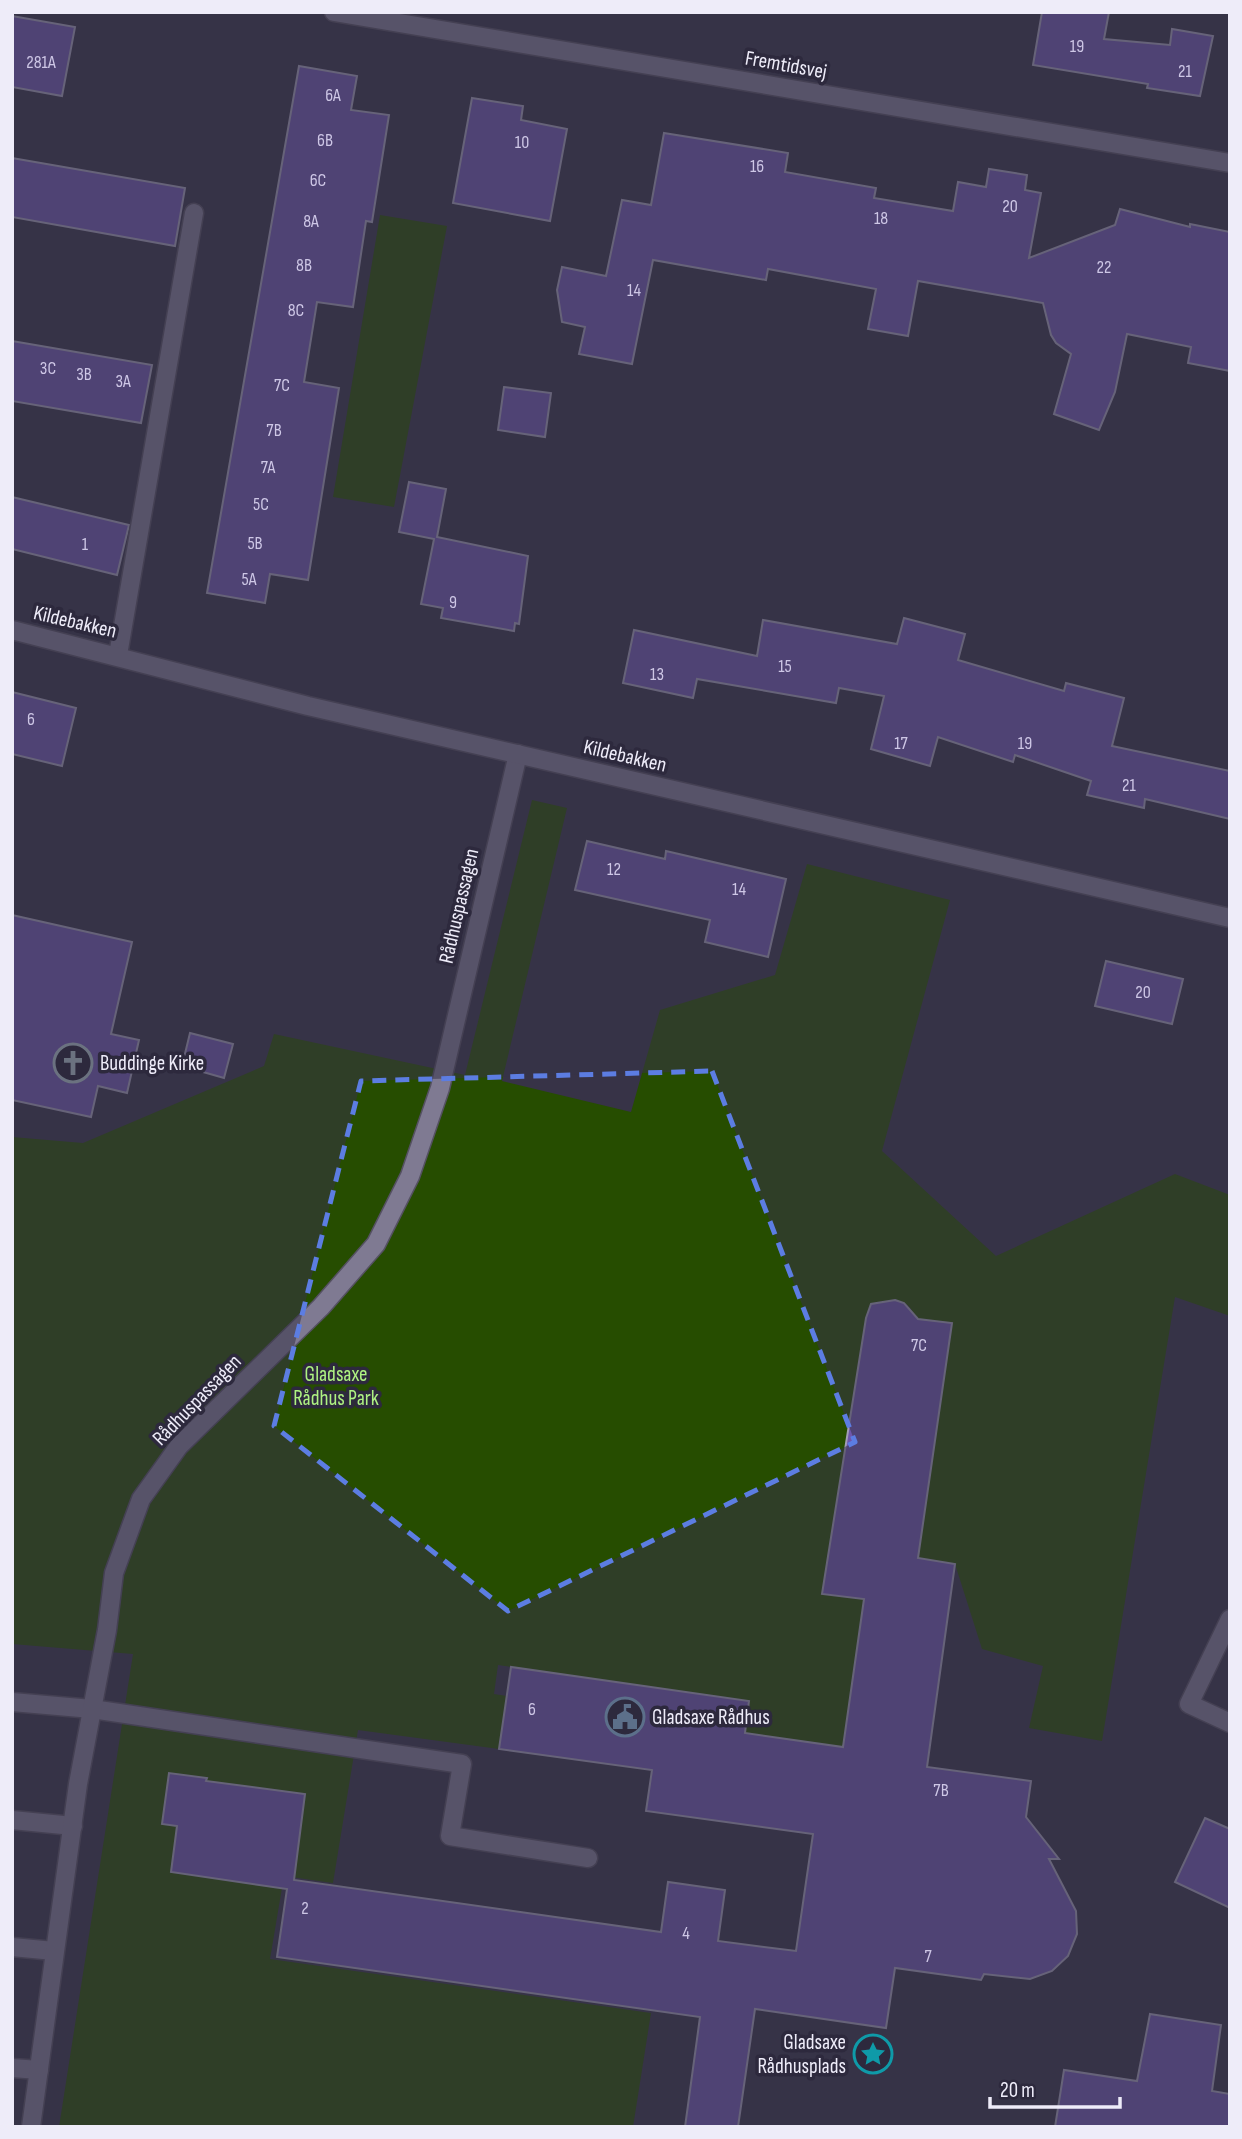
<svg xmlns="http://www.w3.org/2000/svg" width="1242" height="2139" font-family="'Sofia Sans Condensed',sans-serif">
<rect width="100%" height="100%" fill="#373347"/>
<!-- green -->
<g fill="#264d00">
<polygon points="380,215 447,226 394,507 333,497"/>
<path d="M 532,800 L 567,808 L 502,1081 L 631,1112 L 660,1010 L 775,975 L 807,864 L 950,900 L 882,1151 L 996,1256 L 1175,1174 L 1230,1195 L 1230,1316 L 1175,1297 L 1102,1741 L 1029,1728 L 1043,1666 L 982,1649 L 955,1564 L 918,1558 L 952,1323 L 926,1320 L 925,1327 L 914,1318 C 911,1297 891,1300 876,1303 L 823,1594 L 864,1599 L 843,1747 L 745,1733 L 749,1701 L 498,1665 L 494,1694 L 507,1696 L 499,1749 L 358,1730 L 333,1883 L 284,1876 L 270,1959 L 651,2013 L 633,2127 L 59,2127 L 133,1654 L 12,1644 L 12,1137 L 83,1143 L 264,1066 L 274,1034 L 465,1075 Z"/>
</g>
<!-- building -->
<g fill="#6e57ab" stroke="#a19db5" stroke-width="2">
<polygon points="1042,12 1109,12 1104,39 1170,45 1172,29 1213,36 1200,96 1147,88 1148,84 1033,65"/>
<polygon points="12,16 75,27 62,96 12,87"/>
<polygon points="299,66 357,76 351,110 389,115 372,222 366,221 353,307 317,302 304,382 339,388 308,580 270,574 265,603 207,593"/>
<polygon points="472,98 523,106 521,120 567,129 550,221 453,203"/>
<polygon points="664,133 788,153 785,172 876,188 874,198 953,211 958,182 986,187 989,169 1027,175 1025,190 1041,193 1029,258 1115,225 1120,209 1190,227 1190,224 1230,232 1230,371 1188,363 1191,347 1127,334 1115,392 1099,430 1054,414 1071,354 1056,343 1051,335 1043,303 918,281 908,336 868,329 876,289 768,269 766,280 653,260 632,364 579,354 585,327 562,322 557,290 562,267 606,276 622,200 651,205"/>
<polygon points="12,158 185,188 175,246 12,217"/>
<polygon points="12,341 152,365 141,423 12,401"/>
<polygon points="504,387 551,393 545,437 498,430"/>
<polygon points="409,482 446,489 437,537 528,556 519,624 515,623 514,631 441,618 443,608 421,604 434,539 399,532"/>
<polygon points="12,497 129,525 117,575 12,549"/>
<polygon points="904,618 965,634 958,660 1064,691 1066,683 1124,698 1112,746 1230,771 1230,819 1145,799 1144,808 1087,795 1091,781 1015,755 1013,762 938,737 930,766 871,749 884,696 839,688 836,703 697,679 693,698 623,683 634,630 757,656 763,620 897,644"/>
<polygon points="12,692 76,708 62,766 12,754"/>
<polygon points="587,841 665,859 666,851 786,879 768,957 705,942 710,920 575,890"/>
<polygon points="12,915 132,942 111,1034 139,1040 127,1093 98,1086 91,1117 12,1100"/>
<polygon points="1106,961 1183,979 1172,1024 1095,1006"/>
<polygon points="190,1033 233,1044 224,1078 182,1066"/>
<polygon points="895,1300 904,1303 918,1319 952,1323 918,1558 955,1564 927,1767 1031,1781 1026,1817 1059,1859 1049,1859 1076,1911 1077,1934 1068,1956 1052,1971 1030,1979 984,1974 981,1980 895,1968 886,2028 755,2009 738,2127 685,2127 700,2017 277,1957 287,1889 171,1872 177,1826 162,1824 169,1773 207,1778 206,1781 305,1794 294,1880 661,1932 668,1882 725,1890 718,1941 796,1951 813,1834 646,1811 652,1770 499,1749 511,1667 749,1701 745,1733 843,1747 864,1599 822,1594 866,1318 871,1304"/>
<polygon points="1205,1818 1230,1829 1230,1908 1175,1882"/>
<polygon points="1150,2014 1221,2025 1212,2091 1230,2094 1230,2127 1055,2127 1064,2070 1137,2081"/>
</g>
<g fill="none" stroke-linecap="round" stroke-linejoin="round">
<defs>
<g id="lane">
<polyline points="118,655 194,213"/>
<polyline points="1230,1619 1189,1704 1230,1723"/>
<polyline points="12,1702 92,1709 462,1764 450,1836 588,1858"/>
<polyline points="12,1820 73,1826"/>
<polyline points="12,1947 54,1951"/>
<polyline points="12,2068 39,2070"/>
<polyline points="31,2127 78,1784 107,1630 114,1573 141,1499 179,1446 321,1307 376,1244 410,1176 440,1088 518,754"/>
</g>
<g id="street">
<polyline points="334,12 1230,163"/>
<polyline points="12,630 308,706 1230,918"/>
</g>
</defs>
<!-- lane casing -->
<use href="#lane" stroke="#555162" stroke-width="21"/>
<!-- street casing -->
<use href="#street" stroke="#555162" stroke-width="21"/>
<!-- lane -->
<use href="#lane" stroke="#7f7a92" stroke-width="18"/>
<!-- street -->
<use href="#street" stroke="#7f7a92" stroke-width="18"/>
</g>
<!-- marked area -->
<path d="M0 0H1242V2139H0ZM 712,1071 L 855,1442 L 508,1611 L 274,1426 L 361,1081 Z" fill="#373347" fill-opacity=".55" fill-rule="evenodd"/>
<path fill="none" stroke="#5c7de2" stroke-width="5" stroke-dasharray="14 9" stroke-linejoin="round" d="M 712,1071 L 855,1442 L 508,1611 L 274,1426 L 361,1081 Z"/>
<!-- icons -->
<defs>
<symbol id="church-ring" viewBox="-11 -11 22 22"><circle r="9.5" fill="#2d293d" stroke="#6b7280" stroke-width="1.5"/><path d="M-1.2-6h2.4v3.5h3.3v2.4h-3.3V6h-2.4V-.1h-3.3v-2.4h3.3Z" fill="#6b7280"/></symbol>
<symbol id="civic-ring" viewBox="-11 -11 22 22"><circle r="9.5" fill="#2d293d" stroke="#5c6f8a" stroke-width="1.5"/><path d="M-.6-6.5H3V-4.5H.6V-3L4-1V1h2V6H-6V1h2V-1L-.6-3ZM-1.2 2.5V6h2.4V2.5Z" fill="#5c6f8a"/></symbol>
<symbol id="sight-ring" viewBox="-11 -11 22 22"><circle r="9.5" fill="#2d293d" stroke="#0f9aa8" stroke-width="1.5"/><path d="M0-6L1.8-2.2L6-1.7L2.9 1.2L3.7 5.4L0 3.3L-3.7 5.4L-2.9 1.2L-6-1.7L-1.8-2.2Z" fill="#0f9aa8"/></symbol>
</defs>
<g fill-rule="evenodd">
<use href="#church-ring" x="51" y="1041" width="44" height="44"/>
<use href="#civic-ring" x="603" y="1695" width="44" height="44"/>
<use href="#sight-ring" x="851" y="2032" width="44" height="44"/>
</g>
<g text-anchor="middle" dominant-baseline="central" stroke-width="7" stroke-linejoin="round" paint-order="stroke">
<!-- number labels -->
<g font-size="18" fill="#cec7e6">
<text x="1077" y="46">19</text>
<text x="41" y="62">281A</text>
<text x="1185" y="71">21</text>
<text x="333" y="95">6A</text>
<text x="325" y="140">6B</text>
<text x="522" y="142">10</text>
<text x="757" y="166">16</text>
<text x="318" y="180">6C</text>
<text x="1010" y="206">20</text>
<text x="881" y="218">18</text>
<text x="311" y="221">8A</text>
<text x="304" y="265">8B</text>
<text x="1104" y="267">22</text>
<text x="634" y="290">14</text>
<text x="296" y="310">8C</text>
<text x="48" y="368">3C</text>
<text x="84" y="374">3B</text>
<text x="123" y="381">3A</text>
<text x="282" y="385">7C</text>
<text x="274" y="430">7B</text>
<text x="268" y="467">7A</text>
<text x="261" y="504">5C</text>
<text x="255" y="543">5B</text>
<text x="85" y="544">1</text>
<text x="249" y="579">5A</text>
<text x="453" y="602">9</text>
<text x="785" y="666">15</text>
<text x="657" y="674">13</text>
<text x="31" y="719">6</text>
<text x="901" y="743">17</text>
<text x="1025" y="743">19</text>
<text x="1129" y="785">21</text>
<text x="614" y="869">12</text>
<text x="739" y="889">14</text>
<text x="1143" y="992">20</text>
<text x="919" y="1345">7C</text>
<text x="532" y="1709">6</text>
<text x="941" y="1790">7B</text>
<text x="305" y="1908">2</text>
<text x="686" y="1933">4</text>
<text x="928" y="1956">7</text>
</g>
<!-- street labels -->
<g font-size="21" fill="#eeecf9" stroke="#2d293d">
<text transform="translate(786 65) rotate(10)">Fremtidsvej</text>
<text transform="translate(75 622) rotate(13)">Kildebakken</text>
<text transform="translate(625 756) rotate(13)">Kildebakken</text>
<text transform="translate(459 906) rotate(-77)">Rådhuspassagen</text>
<text transform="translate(197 1400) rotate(-46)">Rådhuspassagen</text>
</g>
<!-- poi labels -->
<g font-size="21" fill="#eeecf9" stroke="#2d293d" text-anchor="start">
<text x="100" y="1063">Buddinge Kirke</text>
<text x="652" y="1717">Gladsaxe Rådhus</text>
<text x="846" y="2042" text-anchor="end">Gladsaxe<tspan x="846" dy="24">Rådhusplads</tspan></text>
</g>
<!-- park labels -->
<g font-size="21" fill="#aef282" stroke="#2d293d">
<text x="336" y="1374">Gladsaxe<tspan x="336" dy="24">Rådhus Park</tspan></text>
</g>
</g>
<!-- border -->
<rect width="1242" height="2139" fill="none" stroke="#eeecf9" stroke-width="28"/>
<!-- scale -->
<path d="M990 2097v10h130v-10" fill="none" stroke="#eeecf9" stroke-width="3.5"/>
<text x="1000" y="2097" font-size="21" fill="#eeecf9" stroke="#2d293d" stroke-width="5" paint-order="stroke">20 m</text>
</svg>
